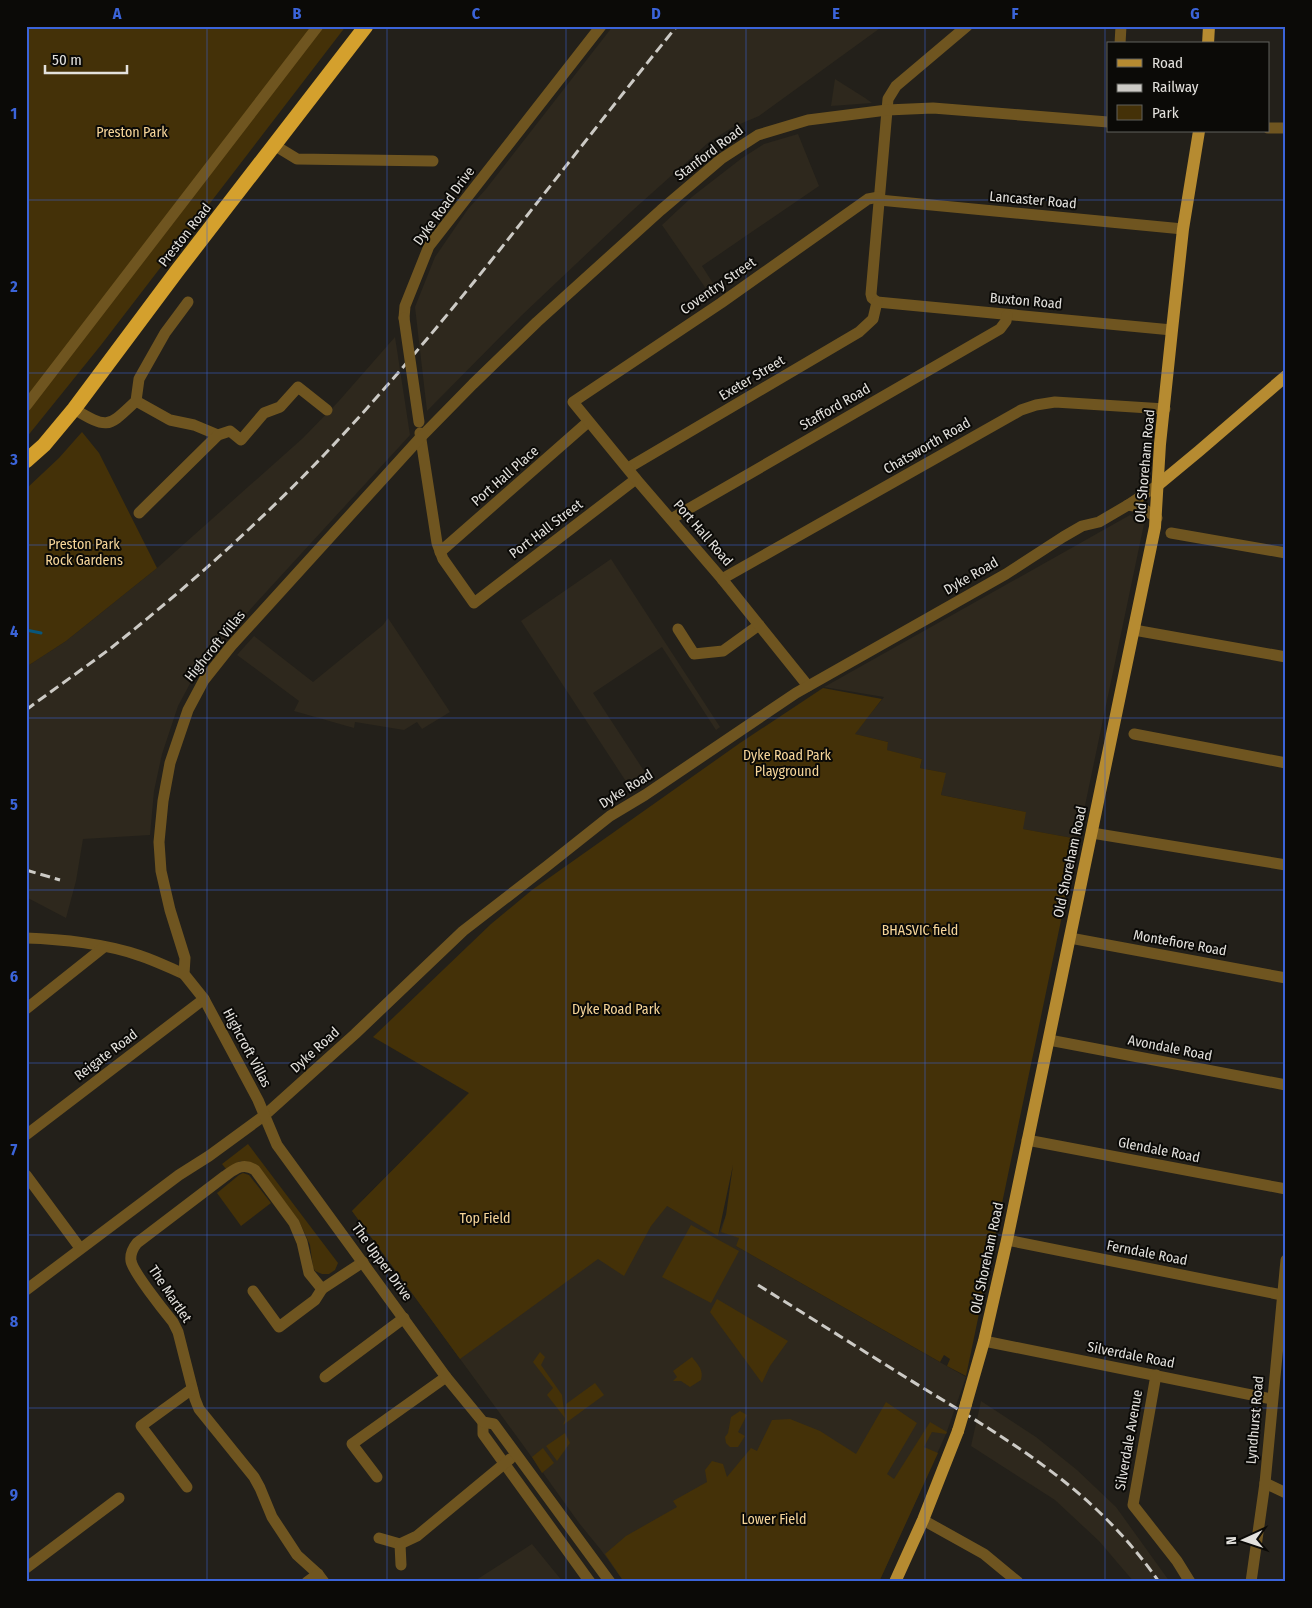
<svg xmlns="http://www.w3.org/2000/svg" width="1312" height="1608" font-family="'Fira Sans Condensed',sans-serif">
<rect width="100%" height="100%" fill="#23201a"/>
<!-- built -->
<g fill="#2e281d">
<polygon points="613,26 883,26 759,116 733,127 709,142 633,210 521,316 427,411 415,307 435,257 468,209 486,189"/>
<polygon points="835,79 865,98 872,103 831,106"/>
<polygon points="798,134 819,186 702,266 716,288 709,293 662,225 693,196 742,158 764,144"/>
<polygon points="395,337 410,435 256,603 211,653 193,678 178,706 162,754 154,791 150,835 83,839 76,881 66,918 26,897 26,667 66,641 157,568 303,438 338,402"/>
<polygon points="1130,515 1134,519 1144,524 1078,839 1022,829 1025,812 941,795 945,773 920,768 922,759 886,750 888,742 854,734 884,697 824,687 826,686"/>
<polygon points="611,559 720,727 716,730 662,647 593,693 648,777 631,789 521,621"/>
<polygon points="388,618 450,712 422,729 417,722 404,730 355,722 354,728 294,711 299,701 237,655 254,636 313,682 383,625"/>
<polygon points="469,1093 718,1235 747,1162 800,1181 736,1246 966,1377 946,1434 879,1582 624,1582 601,1550 579,1523 523,1445 352,1211"/>
<polygon points="981,1401 1036,1437 1077,1470 1116,1507 1170,1582 1134,1582 1099,1541 1055,1500 971,1446"/>
<polygon points="532,1544 563,1582 473,1582"/>
</g>
<!-- green -->
<g fill="#443108">
<polygon points="26,26 346,26 101,345 26,438"/>
<polygon points="82,432 99,453 157,568 66,641 26,667 26,489 59,458"/>
<polygon points="823,688 882,699 855,734 888,742 887,750 922,759 920,768 946,773 941,795 1026,812 1023,829 1078,839 966,1376 947,1366 950,1359 944,1355 940,1362 736,1246 739,1238 721,1232 726,1215 733,1165 718,1236 667,1206 651,1226 624,1276 598,1259 460,1359 352,1211 469,1093 373,1037 491,924 532,890 740,743"/>
<polygon points="248,1144 338,1263 335,1270 329,1274 322,1274 315,1271 313,1267 310,1245 299,1221 258,1166 240,1161 226,1169 222,1164"/>
<polygon points="243,1173 249,1175 271,1203 241,1226 217,1193 239,1175"/>
<polygon points="691,1225 739,1251 711,1303 662,1277"/>
<polygon points="717,1299 788,1341 770,1366 762,1383 710,1312"/>
<polygon points="540,1352 545,1357 541,1365 562,1395 565,1418 547,1395 553,1388 533,1362"/>
<path d="M 692,1357 C 698,1365 704,1370 701,1380 L 690,1387 L 681,1381 L 673,1381 L 677,1377 L 673,1371 Z"/>
<polygon points="595,1383 604,1395 563,1425 565,1420 566,1404"/>
<polygon points="886,1402 917,1423 887,1474 894,1479 930,1422 947,1432 946,1434 932,1432 924,1447 938,1453 879,1582 624,1582 605,1554 626,1536 677,1507 673,1501 707,1482 705,1470 712,1461 723,1464 727,1477 751,1448 757,1451 772,1420 790,1419 820,1431 856,1454"/>
<polygon points="740,1411 747,1415 738,1432 745,1436 738,1447 730,1447 726,1443 725,1437 728,1433 731,1417"/>
<polygon points="565,1433 570,1443 557,1461 546,1446"/>
<polygon points="543,1448 554,1463 542,1473 532,1457"/>
</g>
<g fill="none" stroke-linecap="round" stroke-linejoin="round">
<!-- stream -->
<polyline stroke="#09567a" stroke-width="3" points="26,630 41,633"/>
<!-- minor -->
<g stroke="#6f5520" stroke-width="11">
<polyline points="1120,44 1121,26"/>
<polyline points="1268,128 1286,128"/>
<polyline points="274,145 297,159 433,161"/>
<polyline points="879,200 1183,229"/>
<polyline points="877,302 872,298 871,294 888,99 896,86 967,26"/>
<polyline points="877,302 1172,330"/>
<polyline points="404,318 405,306 429,246 601,26"/>
<polyline points="136,401 170,420 194,425 218,435"/>
<polyline points="26,406 318,26"/>
<path d="M 74,409 C 109,430 108,427 136,401 L 139,379 L 165,333 L 188,302"/>
<polyline points="420,433 437,543 443,559 474,603 636,479"/>
<polyline points="628,468 859,332 873,319 877,302"/>
<polyline points="1128,505 1141,507 1157,518"/>
<polyline points="139,513 218,435 230,431 241,440 264,413 280,407 298,387 327,410"/>
<polyline points="671,519 1000,329 1006,321 1007,315"/>
<polyline points="1171,533 1286,553"/>
<polyline points="440,552 588,422"/>
<polyline points="722,579 1021,410 1036,405 1055,402 1165,409"/>
<polyline points="678,629 694,654 723,651 759,625"/>
<polyline points="1134,630 1286,657"/>
<polyline points="808,686 722,579 636,479 573,402 721,303 868,199 879,197"/>
<polyline points="1134,734 1286,763"/>
<polyline points="1092,833 1286,865"/>
<path d="M 26,938 C 61,939 108,944 141,956 C 156,961 170,968 184,974"/>
<polyline points="1070,938 1286,978"/>
<polyline points="26,1009 104,947"/>
<polyline points="1049,1040 1286,1085"/>
<polyline points="26,1135 204,999"/>
<polyline points="1027,1140 1286,1189"/>
<polyline points="26,1175 80,1248"/>
<polyline points="1007,1240 1282,1295"/>
<path d="M 322,1289 L 309,1273 L 302,1242 L 294,1223 L 255,1170 C 243,1162 235,1169 225,1176 L 137,1243 C 133,1248 130,1254 131,1261 C 133,1272 164,1311 173,1322 L 178,1332 L 195,1399 L 199,1409 L 254,1477 L 260,1488 L 272,1517 L 297,1555 L 318,1574 L 324,1582"/>
<polyline points="26,1290 179,1175 209,1156 265,1115 355,1034 463,931 547,866 610,816 645,795 796,693 1006,574 1063,537 1082,526 1099,522 1128,505 1158,485"/>
<polyline points="253,1291 279,1327 315,1300 322,1289 363,1262"/>
<polyline points="984,1341 1272,1399"/>
<polyline points="1156,1375 1133,1505 1177,1561 1190,1582"/>
<polyline points="325,1377 404,1318"/>
<polyline points="483,1422 483,1434 590,1582"/>
<polyline points="377,1477 352,1444 446,1377"/>
<polyline points="1265,1483 1286,1493"/>
<polyline points="187,1487 141,1426 192,1389"/>
<polyline points="923,1520 984,1554 1018,1582"/>
<polyline points="379,1538 400,1544 417,1536 510,1459"/>
<polyline points="400,1544 401,1565"/>
<polyline points="26,1568 119,1498"/>
<polyline points="307,1582 318,1574"/>
<polyline points="610,1582 494,1424 483,1422 446,1377 277,1145 258,1100 204,999 184,974 185,958 170,910 161,871 159,842 163,801 170,763 188,710 204,680 231,646 421,437 473,384 537,322 661,210 721,159 758,135 808,120 887,110 933,108 1108,122"/>
<polyline points="1251,1582 1265,1483 1286,1260"/>
</g>
<!-- major -->
<g stroke="#b68b31" stroke-width="12">
<polyline points="1208,44 1209,26"/>
<polyline points="1158,485 1199,451 1286,376"/>
<polyline points="966,1404 984,1341 1007,1240 1155,527 1160,444 1172,330 1183,229 1199,131"/>
<polyline points="895,1582 923,1520 958,1431"/>
</g>
<!-- highway -->
<polyline stroke="#d4a02d" stroke-width="15" points="26,461 44,445 74,409 177,271 366,26"/>
<!-- rail -->
<g stroke="#cccac5" stroke-width="3" stroke-dasharray="10 5" stroke-linecap="butt">
<path d="M 26,710 C 54,689 83,669 111,648 C 185,589 257,525 323,456 C 451,321 560,170 677,26"/>
<polyline points="26,870 60,880"/>
<path d="M 758,1285 C 813,1319 868,1354 923,1388 C 1015,1444 1096,1491 1159,1582"/>
</g>
<!-- minor-bridge -->
<polyline stroke="#6f5520" stroke-width="11" points="404,318 419,422"/>
<!-- major-bridge -->
<polyline stroke="#b68b31" stroke-width="12" points="958,1431 966,1404"/>
</g>
<!-- grid -->
<path fill="none" stroke="#3b64d9" stroke-width="1" stroke-opacity="0.55" d="M 207,26 L 207,1582M 387,26 L 387,1582M 566,26 L 566,1582M 746,26 L 746,1582M 925,26 L 925,1582M 1105,26 L 1105,1582M 26,200 L 1286,200M 26,373 L 1286,373M 26,545 L 1286,545M 26,718 L 1286,718M 26,890 L 1286,890M 26,1063 L 1286,1063M 26,1235 L 1286,1235M 26,1408 L 1286,1408"/>
<g text-anchor="middle" dominant-baseline="central" stroke-width="4" stroke-linejoin="round" paint-order="stroke">
<!-- park labels -->
<g font-size="14" fill="#f7d69a" stroke="#0b0a07">
<text x="132" y="132">Preston Park</text>
<text x="84" y="544">Preston Park<tspan x="84" dy="16">Rock Gardens</tspan></text>
<text x="787" y="755">Dyke Road Park<tspan x="787" dy="16">Playground</tspan></text>
<text x="920" y="930">BHASVIC field</text>
<text x="616" y="1009">Dyke Road Park</text>
<text x="485" y="1218">Top Field</text>
<text x="774" y="1519">Lower Field</text>
</g>
<!-- street labels -->
<g font-size="14" fill="#e3e1dd" stroke="#0b0a07">
<text transform="translate(709 153) rotate(-37)">Stanford Road</text>
<text transform="translate(1033 200) rotate(5)">Lancaster Road</text>
<text transform="translate(444 206) rotate(-54)">Dyke Road Drive</text>
<text transform="translate(185 235) rotate(-52)">Preston Road</text>
<text transform="translate(718 286) rotate(-35)">Coventry Street</text>
<text transform="translate(1026 301) rotate(5)">Buxton Road</text>
<text transform="translate(752 378) rotate(-31)">Exeter Street</text>
<text transform="translate(835 407) rotate(-30)">Stafford Road</text>
<text transform="translate(927 446) rotate(-30)">Chatsworth Road</text>
<text transform="translate(1145 466) rotate(-85)">Old Shoreham Road</text>
<text transform="translate(505 476) rotate(-41)">Port Hall Place</text>
<text transform="translate(546 529) rotate(-37)">Port Hall Street</text>
<text transform="translate(703 533) rotate(49)">Port Hall Road</text>
<text transform="translate(971 576) rotate(-30)">Dyke Road</text>
<text transform="translate(215 646) rotate(-51)">Highcroft Villas</text>
<text transform="translate(626 789) rotate(-32)">Dyke Road</text>
<text transform="translate(1070 862) rotate(-78)">Old Shoreham Road</text>
<text transform="translate(1180 943) rotate(10)">Montefiore Road</text>
<text transform="translate(247 1048) rotate(62)">Highcroft Villas</text>
<text transform="translate(1170 1048) rotate(11)">Avondale Road</text>
<text transform="translate(315 1050) rotate(-42)">Dyke Road</text>
<text transform="translate(106 1055) rotate(-37)">Reigate Road</text>
<text transform="translate(1159 1150) rotate(11)">Glendale Road</text>
<text transform="translate(1147 1253) rotate(11)">Ferndale Road</text>
<text transform="translate(987 1258) rotate(-78)">Old Shoreham Road</text>
<text transform="translate(382 1262) rotate(54)">The Upper Drive</text>
<text transform="translate(170 1294) rotate(56)">The Martlet</text>
<text transform="translate(1131 1355) rotate(11)">Silverdale Road</text>
<text transform="translate(1255 1420) rotate(-85)">Lyndhurst Road</text>
<text transform="translate(1129 1440) rotate(-80)">Silverdale Avenue</text>
</g>
</g>
<!-- border -->
<rect width="1312" height="1608" fill="none" stroke="#0b0a07" stroke-width="55"/>
<!-- legend -->
<rect x="1107" y="42" width="162" height="90" fill="#0b0a07" stroke="#61605d"/>
<rect x="1117" y="59" width="25" height="8" fill="#b68b31" stroke="#61605d"/>
<text x="1152" y="68" font-size="15" fill="#e3e1dd">Road</text>
<rect x="1117" y="84" width="25" height="8" fill="#cccac5" stroke="#61605d"/>
<text x="1152" y="92" font-size="15" fill="#e3e1dd">Railway</text>
<rect x="1117" y="105" width="25" height="15" fill="#443108" stroke="#61605d"/>
<text x="1152" y="118" font-size="15" fill="#e3e1dd">Park</text>
<!-- north arrow -->
<g transform="translate(1244 1540) rotate(267)" stroke="#0b0a07" stroke-width="4" paint-order="stroke">
<path d="M0-4L9 19L0 12L-9 19Z" fill="#e3e1dd"/>
<text y="-8" font-size="14" font-weight="bold" text-anchor="middle" fill="#e3e1dd">N</text>
</g>
<!-- scale -->
<path d="M45 65v8h82v-8" fill="none" stroke="#e3e1dd" stroke-width="2.5"/>
<text x="52" y="65" font-size="15" fill="#e3e1dd" stroke="#0b0a07" stroke-width="4" paint-order="stroke">50 m</text>
<rect x="28" y="28" width="1256" height="1552" fill="none" stroke="#3b64d9" stroke-width="2"/>
<g font-size="16" text-anchor="middle" font-weight="bold" fill="#3b64d9">
<text x="117" y="19">A</text>
<text x="297" y="19">B</text>
<text x="476" y="19">C</text>
<text x="656" y="19">D</text>
<text x="836" y="19">E</text>
<text x="1015" y="19">F</text>
<text x="1195" y="19">G</text>
<text x="14" y="119">1</text>
<text x="14" y="292">2</text>
<text x="14" y="465">3</text>
<text x="14" y="637">4</text>
<text x="14" y="810">5</text>
<text x="14" y="982">6</text>
<text x="14" y="1155">7</text>
<text x="14" y="1327">8</text>
<text x="14" y="1500">9</text>
</g>
</svg>
